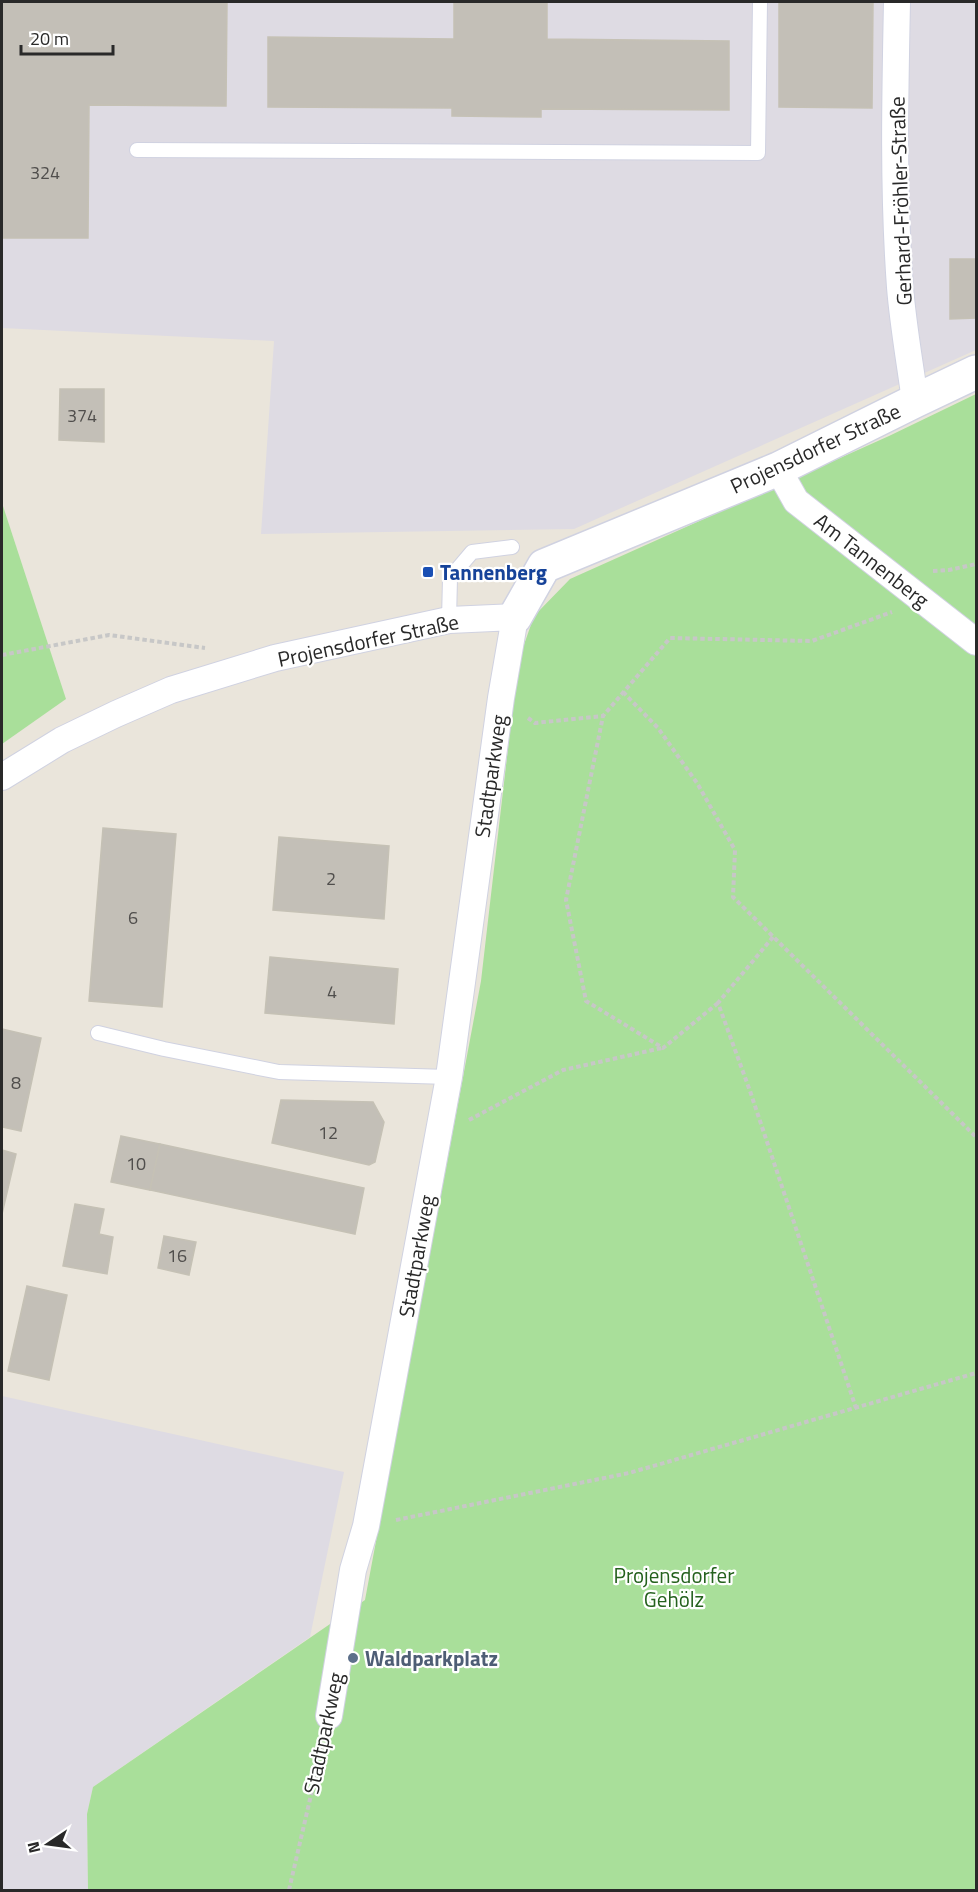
<svg xmlns="http://www.w3.org/2000/svg" width="978" height="1892" font-family="'Titillium Web',sans-serif">
<rect width="100%" height="100%" fill="#eae5db"/>
<!-- industrial -->
<g fill="#dedbe3">
<polygon points="2,2 976,2 976,350 574,529 261,534 274,341 2,328"/>
<polygon points="2,1396 344,1472 310,1637 93,1787 87,1814 88,1890 2,1890"/>
</g>
<!-- green -->
<g fill="#a9df9a">
<polygon points="976,394 976,1890 88,1890 87,1814 93,1787 365,1600 481,981 518,662 534,616 570,579 889,436"/>
<polygon points="2,503 66,699 2,744"/>
</g>
<!-- building -->
<g fill="#c3bfb7" stroke="#c5c1b5" stroke-width="1.5">
<polygon points="2,2 227,2 226,106 89,105 88,238 2,238"/>
<polygon points="454,2 547,2 547,39 729,41 729,110 541,109 541,117 452,116 452,108 268,107 268,37 454,39"/>
<polygon points="779,2 873,2 872,108 779,107"/>
<polygon points="950,259 976,259 976,318 950,319"/>
<polygon points="60,389 104,389 104,442 59,440"/>
<polygon points="103,828 176,834 162,1007 89,1001"/>
<polygon points="279,837 389,846 384,919 273,910"/>
<polygon points="270,957 398,969 394,1024 265,1013"/>
<polygon points="2,1029 41,1038 21,1131 2,1127"/>
<polygon points="281,1100 373,1102 384,1122 375,1162 369,1165 272,1143"/>
<polygon points="121,1136 160,1144 150,1190 111,1182"/>
<polygon points="160,1144 364,1188 355,1234 150,1190"/>
<polygon points="2,1150 16,1154 2,1214"/>
<polygon points="75,1204 104,1209 99,1234 113,1237 107,1274 63,1266"/>
<polygon points="164,1236 196,1242 189,1275 158,1268"/>
<polygon points="27,1286 67,1295 49,1380 8,1371"/>
</g>
<g fill="none" stroke-linecap="round" stroke-linejoin="round">
<defs>
<g id="lane">
<polyline points="137,150 758,153 760,2"/>
<polyline points="449,620 450,578 472,552 512,547"/>
<polyline points="98,1033 164,1049 279,1072 449,1077"/>
</g>
<g id="street">
<path d="M 897,2 C 895,97 893,192 900,287 C 903,325 910,363 915,401"/>
<polyline points="778,469 796,501 976,642"/>
<polyline points="2,777 62,740 116,714 171,690 275,658 449,620 515,617 501,698 449,1077 366,1526 353,1570 329,1716"/>
</g>
<polyline id="secondary" points="515,617 544,566 778,469 915,401 976,372"/>
</defs>
<!-- lane casing -->
<use href="#lane" stroke="#d0d2e1" stroke-width="16"/>
<!-- street casing -->
<use href="#street" stroke="#d0d2e1" stroke-width="28"/>
<!-- secondary casing -->
<use href="#secondary" stroke="#d0d2e1" stroke-width="36"/>
<!-- path -->
<g stroke="#c7c7c7" stroke-width="4" stroke-dasharray="4.5 3" stroke-linecap="butt">
<polyline points="933,571 949,570 976,564"/>
<polyline points="2,655 109,635 205,648"/>
<polyline points="623,692 658,728 697,783 735,850 733,897 976,1137"/>
<polyline points="528,718 535,723 603,716"/>
<polyline points="773,937 718,1003 750,1091 856,1408"/>
<polyline points="718,1003 663,1048 586,1001 566,900 603,716 670,638 812,641 892,612"/>
<polyline points="469,1120 563,1070 662,1048"/>
<polyline points="396,1520 629,1473 976,1373"/>
<polyline points="289,1890 323,1743"/>
</g>
<!-- lane -->
<use href="#lane" stroke="#fff" stroke-width="14"/>
<!-- street -->
<use href="#street" stroke="#fff" stroke-width="26"/>
<!-- secondary -->
<use href="#secondary" stroke="#fff" stroke-width="33"/>
</g>
<!-- markers -->
<rect fill="#1a4fb4" stroke="#fff" stroke-width="2" x="422" y="566" width="12" height="12" rx="3"/>
<circle fill="#5c6f8a" stroke="#fff" stroke-width="2" cx="353" cy="1658" r="6"/>
<g text-anchor="middle" dominant-baseline="central" stroke-width="4.5" stroke-linejoin="round" paint-order="stroke">
<!-- number labels -->
<g font-size="18" fill="#504e4c">
<text x="45" y="172">324</text>
<text x="82" y="415">374</text>
<text x="331" y="878">2</text>
<text x="133" y="917">6</text>
<text x="332" y="991">4</text>
<text x="16" y="1082">8</text>
<text x="328" y="1132">12</text>
<text x="136" y="1163">10</text>
<text x="177" y="1255">16</text>
</g>
<!-- street labels -->
<g font-size="21" fill="#292929" stroke="#fff">
<text transform="translate(900 201) rotate(-92)">Gerhard-Fröhler-Straße</text>
<text transform="translate(815 448) rotate(-25)">Projensdorfer Straße</text>
<text transform="translate(872 560) rotate(38)">Am Tannenberg</text>
<text transform="translate(368 640) rotate(-12)">Projensdorfer Straße</text>
<text transform="translate(490 776) rotate(-82)">Stadtparkweg</text>
<text transform="translate(416 1256) rotate(-80)">Stadtparkweg</text>
<text transform="translate(323 1733) rotate(-78)">Stadtparkweg</text>
</g>
<!-- transit labels -->
<g font-size="21" font-weight="bold" fill="#164399" stroke="#fff" text-anchor="start">
<text x="440" y="572">Tannenberg</text>
</g>
<!-- park labels -->
<g font-size="21" fill="#24611d" stroke="#fff">
<text x="674" y="1575">Projensdorfer<tspan x="674" dy="24">Gehölz</tspan></text>
</g>
<!-- service labels -->
<g font-size="21" font-weight="bold" fill="#4e5e75" stroke="#fff" text-anchor="start">
<text x="365" y="1658">Waldparkplatz</text>
</g>
</g>
<!-- border -->
<rect width="978" height="1892" fill="none" stroke="#292929" stroke-width="6"/>
<!-- north arrow -->
<g transform="translate(48 1844) rotate(257)" stroke="#ffffff" stroke-width="4.5" paint-order="stroke">
<path d="M0-4.5L10 22L0 15L-10 22Z" fill="#292929"/>
<text y="-9" font-size="16" font-weight="bold" text-anchor="middle" fill="#292929">N</text>
</g>
<!-- scale -->
<path d="M21 45v9h92v-9" fill="none" stroke="#292929" stroke-width="3"/>
<text x="30" y="45" font-size="18" fill="#292929" stroke="#ffffff" stroke-width="4.5" paint-order="stroke">20 m</text>
</svg>
